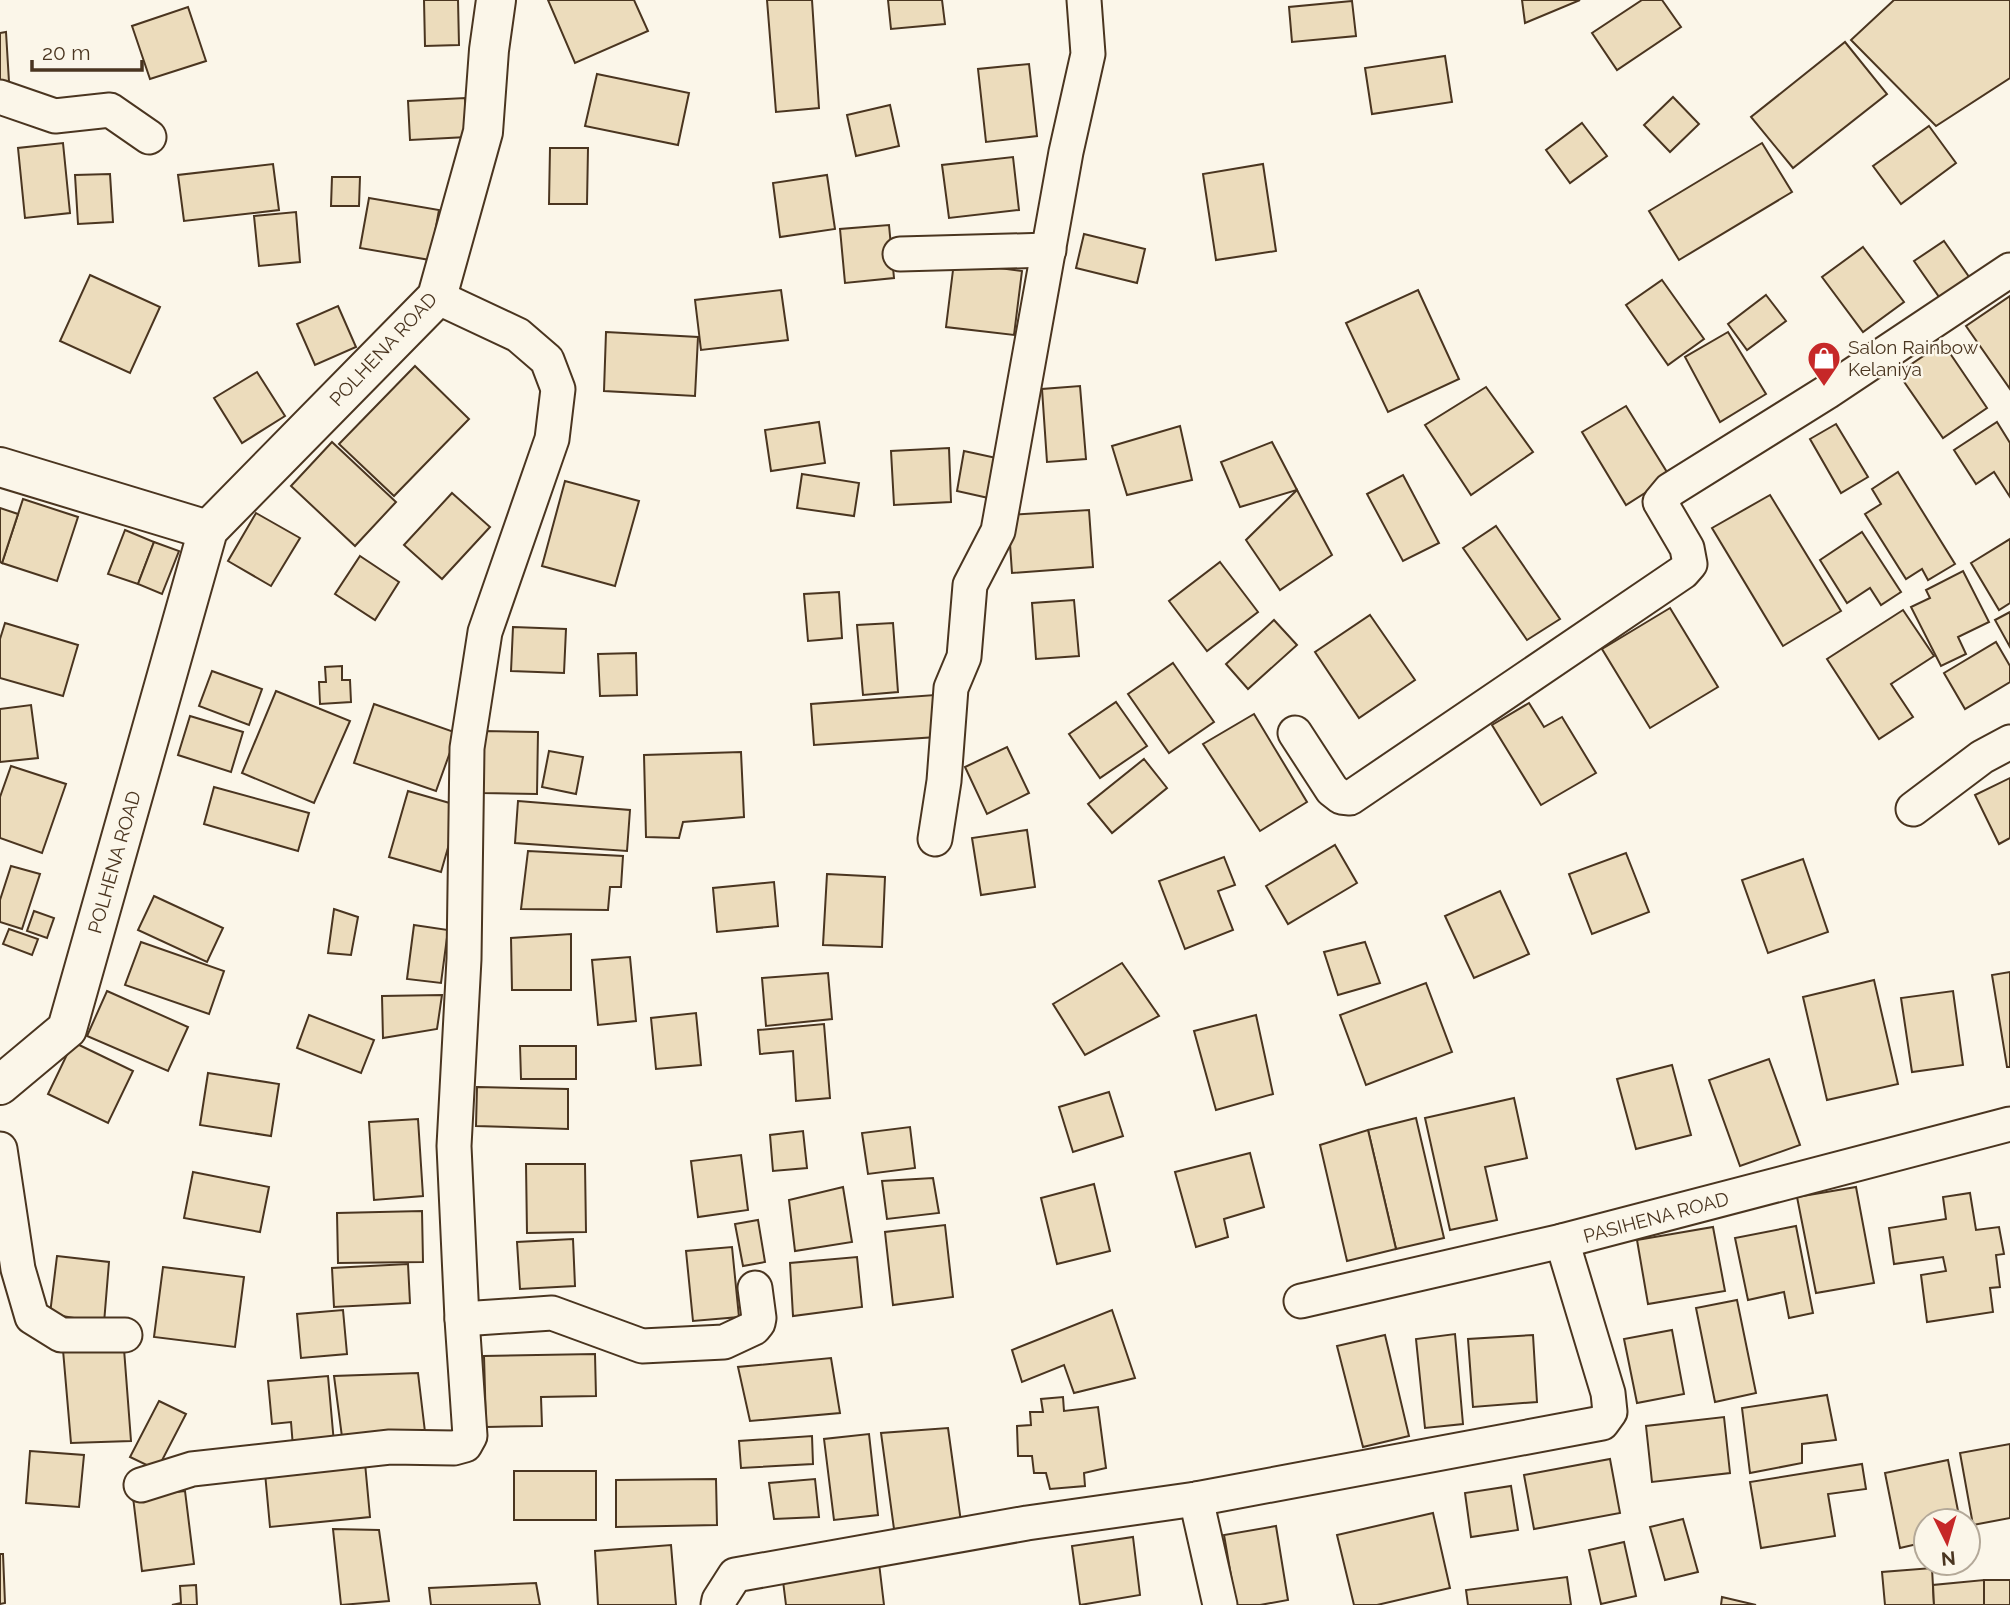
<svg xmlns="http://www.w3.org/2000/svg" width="2010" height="1605" font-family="Raleway,sans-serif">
<rect width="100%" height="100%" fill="#fbf6e9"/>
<!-- building -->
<g fill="#ecdcbc" stroke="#4a3520" stroke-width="2">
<polygon points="424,0 458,0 459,45 425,46"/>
<polygon points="548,0 634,0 648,31 575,63"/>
<polygon points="767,0 812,0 819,108 776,112"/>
<polygon points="888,0 942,0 945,24 891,29"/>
<polygon points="1522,0 1580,0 1525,23"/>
<polygon points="1642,0 1662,0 1681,27 1617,70 1592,33"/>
<polygon points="1894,0 2010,0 2010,78 1936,126 1851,40"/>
<polygon points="1352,1 1356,36 1292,42 1289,7"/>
<polygon points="188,7 206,61 150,79 132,26"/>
<polygon points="6,32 9,82 0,82 0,33"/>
<polygon points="1845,42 1887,94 1793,168 1751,117"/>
<polygon points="1445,56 1452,102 1372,114 1365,68"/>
<polygon points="1029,64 1037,136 986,142 978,69"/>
<polygon points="597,74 689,93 678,145 585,126"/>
<polygon points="1673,97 1699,124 1670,152 1644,125"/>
<polygon points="465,98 467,137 410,140 408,101"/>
<polygon points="890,105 899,146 856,156 847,115"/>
<polygon points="1582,123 1607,156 1570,183 1546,150"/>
<polygon points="1929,126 1956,163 1901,204 1873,166"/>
<polygon points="63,143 70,213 25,218 18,148"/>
<polygon points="1762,143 1792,192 1679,260 1649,211"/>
<polygon points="550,148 588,148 587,204 549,204"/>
<polygon points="1013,157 1019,210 949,218 942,165"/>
<polygon points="273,164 279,210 184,221 178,175"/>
<polygon points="1263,164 1276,251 1216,260 1203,174"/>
<polygon points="110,174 113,222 78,224 75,175"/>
<polygon points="827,175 835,229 780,237 773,183"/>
<polygon points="332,177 360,177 359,206 331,206"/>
<polygon points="369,198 439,210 430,260 360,248"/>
<polygon points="296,212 300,262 259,266 254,216"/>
<polygon points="889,225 894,278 845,283 840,229"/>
<polygon points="1084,234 1145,249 1137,283 1076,268"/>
<polygon points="1944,241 1974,284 1944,304 1914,261"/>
<polygon points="1863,247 1904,302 1863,332 1822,277"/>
<polygon points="954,262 1022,271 1014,335 946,327"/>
<polygon points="90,275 160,307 130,373 60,341"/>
<polygon points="1662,280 1704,339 1668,365 1626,305"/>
<polygon points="781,290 788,340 701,350 695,300"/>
<polygon points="1418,290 1459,379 1388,412 1346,323"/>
<polygon points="1766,295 1786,321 1747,350 1728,324"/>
<polygon points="2010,296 2010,389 1966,326"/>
<polygon points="338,306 356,347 315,365 297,324"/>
<polygon points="606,332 698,337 695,396 604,391"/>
<polygon points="1728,332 1766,394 1720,422 1685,357"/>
<polygon points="1943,343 1987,408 1943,438 1898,373"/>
<polygon points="415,366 469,419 394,496 339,444"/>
<polygon points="257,372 285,416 242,443 214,398"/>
<polygon points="1080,386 1086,459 1047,462 1042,389"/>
<polygon points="1486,387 1533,452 1471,495 1425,425"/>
<polygon points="1626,406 1670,477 1626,505 1582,432"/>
<polygon points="819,422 825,463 771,471 765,430"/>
<polygon points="1997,422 2010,443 2010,497 1994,472 1976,484 1954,450"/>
<polygon points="1836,424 1868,477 1841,493 1810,439"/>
<polygon points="1180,426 1192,480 1127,495 1112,446"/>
<polygon points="332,442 396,502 355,546 291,486"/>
<polygon points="1272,442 1297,490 1240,507 1221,462"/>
<polygon points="949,448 951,502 894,505 891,451"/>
<polygon points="964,451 1001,459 993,499 957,491"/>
<polygon points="1898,472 1955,564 1928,580 1922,569 1906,579 1865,514 1881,504 1872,489"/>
<polygon points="802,474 859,483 854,516 797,508"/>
<polygon points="1403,475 1439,543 1403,561 1367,494"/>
<polygon points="565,481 639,501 615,586 542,566"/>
<polygon points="1297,490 1332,555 1280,590 1246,540"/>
<polygon points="452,493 490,527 442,579 404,545"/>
<polygon points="1770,495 1841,611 1783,646 1712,528"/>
<polygon points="23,499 78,517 57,581 2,563"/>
<polygon points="0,508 18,514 2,563 0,562"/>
<polygon points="1089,510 1093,567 1012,573 1008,515"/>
<polygon points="256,513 300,538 271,586 228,561"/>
<polygon points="1496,526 1560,619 1527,640 1463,548"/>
<polygon points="125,530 154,542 138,584 108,574"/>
<polygon points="1862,532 1901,592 1881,605 1870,588 1847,603 1820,560"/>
<polygon points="2010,539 2010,603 1999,610 1971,563"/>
<polygon points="154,542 179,551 162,594 138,584"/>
<polygon points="360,556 399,582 375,620 335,594"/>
<polygon points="1220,562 1258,612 1207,651 1169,601"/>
<polygon points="1963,571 1989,622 1958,637 1966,654 1941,666 1911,607 1930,598 1926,590"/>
<polygon points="839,592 842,638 808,641 804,594"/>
<polygon points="1074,600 1079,656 1036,659 1032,603"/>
<polygon points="1670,608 1718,687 1650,728 1602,649"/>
<polygon points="1903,610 1934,656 1891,684 1913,717 1879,739 1827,659"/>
<polygon points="2010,612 2010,647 1995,620"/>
<polygon points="1370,615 1415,680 1359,718 1315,652"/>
<polygon points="1274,620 1297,645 1248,689 1226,664"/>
<polygon points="5,623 78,645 63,696 0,678 0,639"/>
<polygon points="893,623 898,692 863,695 857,625"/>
<polygon points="513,627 566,629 564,673 511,671"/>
<polygon points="1996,642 2010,666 2010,682 1965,709 1944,673"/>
<polygon points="636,653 637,695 600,696 598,654"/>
<polygon points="1173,663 1214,722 1169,753 1128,694"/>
<polygon points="342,666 342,680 350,680 351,702 320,704 319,682 326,682 325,667"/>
<polygon points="212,671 262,689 249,725 199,706"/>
<polygon points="276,691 350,721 314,803 242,773"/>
<polygon points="935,695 937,737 814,745 811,704"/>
<polygon points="1116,702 1147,746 1100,778 1069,734"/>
<polygon points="1529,703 1544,727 1562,717 1596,773 1541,805 1492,725"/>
<polygon points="374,704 457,733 436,791 354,763"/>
<polygon points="31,705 38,758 0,762 0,709"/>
<polygon points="1254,714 1307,802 1260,831 1203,744"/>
<polygon points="190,716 243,732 231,772 178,755"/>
<polygon points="483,731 538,732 537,794 482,793"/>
<polygon points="1007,747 1029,793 987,814 965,767"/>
<polygon points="549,751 583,757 576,794 542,787"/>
<polygon points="741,752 744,817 683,822 679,838 646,837 644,755"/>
<polygon points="1144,759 1167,788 1112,833 1088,804"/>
<polygon points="11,766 66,784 42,853 0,838 0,797"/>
<polygon points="2010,778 2010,838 1999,844 1975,795"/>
<polygon points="214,787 309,813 298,851 204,824"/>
<polygon points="408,791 460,806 441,872 389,857"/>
<polygon points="518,801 630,810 627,851 515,843"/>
<polygon points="1027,830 1035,887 981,895 972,838"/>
<polygon points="1335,845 1357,883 1288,924 1266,886"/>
<polygon points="528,851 623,856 621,887 610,887 608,910 521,909"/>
<polygon points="1626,853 1649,912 1592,934 1569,874"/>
<polygon points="1224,857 1235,885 1218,891 1233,930 1185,949 1159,881"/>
<polygon points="1803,859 1828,932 1768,953 1742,880"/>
<polygon points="11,866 40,874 22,929 0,922 0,900"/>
<polygon points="827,874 885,877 882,947 823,945"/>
<polygon points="774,882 778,926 717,932 713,888"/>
<polygon points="1500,891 1529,954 1474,978 1445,916"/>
<polygon points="154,896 223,928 207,962 138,930"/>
<polygon points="334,909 358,917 351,955 328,953"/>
<polygon points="34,911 54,918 47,938 27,931"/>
<polygon points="414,925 448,930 441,983 407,979"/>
<polygon points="9,929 38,939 32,955 3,944"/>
<polygon points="571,934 571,990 512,990 511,938"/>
<polygon points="141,942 224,971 209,1014 125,985"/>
<polygon points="1365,942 1380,983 1338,995 1324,952"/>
<polygon points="630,957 636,1021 598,1025 592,960"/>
<polygon points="1122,963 1159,1016 1085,1055 1053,1004"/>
<polygon points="2010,972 2010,1067 2007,1067 1992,975"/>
<polygon points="828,973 832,1019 766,1026 762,978"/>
<polygon points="1874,980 1898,1084 1827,1100 1803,997"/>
<polygon points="1426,983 1452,1052 1366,1085 1340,1015"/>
<polygon points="107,991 188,1027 168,1071 87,1036"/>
<polygon points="1953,991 1963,1065 1912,1072 1901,998"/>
<polygon points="442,995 437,1029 383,1038 382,996"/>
<polygon points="696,1013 701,1065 656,1069 651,1018"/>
<polygon points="309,1015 374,1040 361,1073 297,1048"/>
<polygon points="1256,1015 1273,1094 1216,1110 1194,1031"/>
<polygon points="824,1024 830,1098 796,1101 793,1051 760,1054 758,1030"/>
<polygon points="73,1042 133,1071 108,1123 48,1094"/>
<polygon points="520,1046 576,1046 576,1079 521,1079"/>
<polygon points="1769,1059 1800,1145 1740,1166 1709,1080"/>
<polygon points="1672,1065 1691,1135 1636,1149 1617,1079"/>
<polygon points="208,1073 279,1084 271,1136 200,1125"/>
<polygon points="477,1087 568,1089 568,1129 476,1126"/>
<polygon points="1109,1092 1123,1136 1073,1152 1059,1107"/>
<polygon points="1514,1098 1527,1158 1485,1167 1497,1220 1450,1230 1425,1118"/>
<polygon points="1416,1118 1444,1238 1396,1249 1368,1130"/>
<polygon points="418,1119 423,1196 374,1200 369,1122"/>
<polygon points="910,1127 915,1168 868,1174 862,1133"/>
<polygon points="1368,1130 1396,1249 1347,1261 1320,1145"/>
<polygon points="803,1131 807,1168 773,1171 770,1135"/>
<polygon points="1250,1153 1264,1207 1224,1219 1228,1237 1196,1247 1175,1172"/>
<polygon points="741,1155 748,1210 698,1217 691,1161"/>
<polygon points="526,1164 585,1164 586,1232 527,1233"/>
<polygon points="193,1172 269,1187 260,1232 184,1218"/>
<polygon points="933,1178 939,1213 887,1219 882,1181"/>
<polygon points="1094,1184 1110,1251 1057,1264 1041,1198"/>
<polygon points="843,1187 852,1242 795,1251 789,1200"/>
<polygon points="1856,1187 1874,1283 1816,1293 1797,1197"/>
<polygon points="1970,1193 1976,1230 1999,1227 2004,1254 1996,1255 2000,1287 1990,1288 1993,1312 1927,1322 1921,1275 1946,1271 1943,1257 1894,1264 1889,1228 1946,1219 1943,1197"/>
<polygon points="422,1211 423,1262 338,1263 337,1213"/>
<polygon points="758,1220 765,1262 743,1266 735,1224"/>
<polygon points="945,1225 953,1297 893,1305 885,1232"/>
<polygon points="1796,1226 1813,1313 1789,1318 1784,1292 1748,1300 1735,1238"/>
<polygon points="1713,1227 1725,1291 1648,1304 1637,1240"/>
<polygon points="573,1239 575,1286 520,1289 517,1242"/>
<polygon points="732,1247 739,1317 693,1321 686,1251"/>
<polygon points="57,1256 109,1262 104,1323 50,1314"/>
<polygon points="857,1257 862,1307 793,1316 790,1263"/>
<polygon points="408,1264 410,1303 334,1307 332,1268"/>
<polygon points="163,1267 244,1277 235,1347 154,1337"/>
<polygon points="1737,1300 1756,1393 1715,1402 1696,1308"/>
<polygon points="343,1310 347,1354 301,1358 297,1314"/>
<polygon points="1112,1310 1135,1378 1074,1393 1064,1365 1022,1382 1012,1350"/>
<polygon points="1672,1330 1684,1394 1637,1403 1624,1339"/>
<polygon points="1455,1334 1463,1424 1425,1428 1416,1339"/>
<polygon points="1385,1335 1409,1436 1363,1447 1337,1346"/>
<polygon points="1533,1335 1537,1402 1473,1407 1468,1339"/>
<polygon points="124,1349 131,1441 71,1443 63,1350"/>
<polygon points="595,1354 596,1396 541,1397 542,1426 486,1427 484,1356"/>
<polygon points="831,1358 840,1413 750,1421 738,1367"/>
<polygon points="418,1373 425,1432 342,1437 334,1376"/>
<polygon points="328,1376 334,1443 293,1447 291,1422 272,1424 268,1381"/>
<polygon points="1827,1395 1836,1440 1802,1444 1802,1463 1750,1473 1742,1408"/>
<polygon points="1063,1397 1064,1411 1098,1407 1106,1468 1084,1473 1085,1486 1050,1489 1046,1473 1034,1473 1032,1456 1018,1456 1017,1426 1031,1425 1030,1412 1043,1412 1041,1399"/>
<polygon points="159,1401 186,1414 157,1470 130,1457"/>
<polygon points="1724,1417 1730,1473 1652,1482 1646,1426"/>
<polygon points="948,1428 961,1522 894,1529 881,1433"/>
<polygon points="869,1434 878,1515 834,1520 824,1439"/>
<polygon points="812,1436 813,1464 741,1468 739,1441"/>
<polygon points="2010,1444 2010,1518 1973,1525 1960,1453"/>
<polygon points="30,1451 84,1455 79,1507 26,1503"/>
<polygon points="1610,1459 1620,1513 1534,1529 1524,1475"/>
<polygon points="1948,1460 1960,1521 1926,1521 1926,1542 1900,1548 1885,1473"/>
<polygon points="365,1463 370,1517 270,1527 265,1473"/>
<polygon points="1862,1464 1866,1489 1828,1494 1835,1536 1761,1548 1750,1482"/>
<rect x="514" y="1471" width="82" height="49"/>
<polygon points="716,1479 717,1525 616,1527 616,1480"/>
<polygon points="815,1479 819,1517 774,1519 769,1483"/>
<polygon points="1511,1486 1518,1530 1471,1537 1465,1493"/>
<polygon points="185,1491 194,1564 142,1571 133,1497"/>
<polygon points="1433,1513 1450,1588 1377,1605 1354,1605 1337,1535"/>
<polygon points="1683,1519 1698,1572 1665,1580 1650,1527"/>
<polygon points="1276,1526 1288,1600 1260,1605 1236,1605 1224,1535"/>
<polygon points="333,1529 379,1530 389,1601 341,1605"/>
<polygon points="1133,1537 1140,1595 1080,1605 1072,1546"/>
<polygon points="1624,1542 1636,1596 1601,1604 1589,1550"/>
<polygon points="671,1545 676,1605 598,1605 595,1551"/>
<polygon points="0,1554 3,1554 5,1603 0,1604"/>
<polygon points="879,1563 884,1605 786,1605 782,1573"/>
<polygon points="1932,1568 1934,1605 1885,1605 1882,1572"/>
<polygon points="1567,1577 1571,1605 1468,1605 1466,1590"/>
<rect x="1984" y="1580" width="26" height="25"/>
<polygon points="1984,1580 1984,1605 1934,1605 1933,1585"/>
<polygon points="536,1583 540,1605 431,1605 429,1588"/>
<polygon points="196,1585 197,1605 172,1605 181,1603 180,1586"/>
<polygon points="1722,1597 1756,1605 1721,1605"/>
</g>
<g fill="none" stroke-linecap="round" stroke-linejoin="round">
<defs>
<g id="street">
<polyline points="0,97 55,116 110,110 149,137"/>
<polyline points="900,254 1049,250"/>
<polyline points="1295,733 1332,790 1341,797 1350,798 1683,572 1690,564 1687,548 1660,502 1670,490 1827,392 2010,270"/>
<polyline points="1913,809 1982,757 2010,742"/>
<polyline points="935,839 944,781 951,688 964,657 970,585 998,531 1066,152 1088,54 1084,0"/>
<polyline points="0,1149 18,1269 32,1317 61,1335 125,1335"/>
<polyline points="1301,1301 1562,1241 2010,1124"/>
<polyline points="462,1319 552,1313 642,1346 724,1342 754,1328 758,1323 759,1318 755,1288"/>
<polyline points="141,1485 192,1469 390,1447 454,1448 465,1445 470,1436 462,1319 454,1146 464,959 467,748 485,632 552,439 558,389 547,360 518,335 437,297"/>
<polyline points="1196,1499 1220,1605"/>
<polyline points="718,1605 719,1600 735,1575 1027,1523 1196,1499 1602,1423 1610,1412 1608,1393 1562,1241"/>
</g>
<g id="secondary">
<polyline points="0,467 208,530"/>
<polyline points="0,1085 67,1029 208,530 437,297 483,132 489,50 496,0"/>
</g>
</defs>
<!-- street casing -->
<use href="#street" stroke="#4a3520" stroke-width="37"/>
<!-- secondary casing -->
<use href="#secondary" stroke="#4a3520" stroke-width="42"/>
<!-- street -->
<use href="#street" stroke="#fbf6e9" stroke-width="33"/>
<!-- secondary -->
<use href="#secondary" stroke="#fbf6e9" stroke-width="38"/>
</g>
<!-- icons -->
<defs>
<symbol id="shop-pin" viewBox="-11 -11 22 30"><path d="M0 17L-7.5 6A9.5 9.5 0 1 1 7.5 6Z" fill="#c62828" stroke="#fbf6e9"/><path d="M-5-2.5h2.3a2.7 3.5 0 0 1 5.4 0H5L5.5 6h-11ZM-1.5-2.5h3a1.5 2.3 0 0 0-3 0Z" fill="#fff"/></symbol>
</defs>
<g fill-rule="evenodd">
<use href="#shop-pin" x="1805" y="339" width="38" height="52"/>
</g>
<g text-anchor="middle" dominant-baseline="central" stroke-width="5" stroke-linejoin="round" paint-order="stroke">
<!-- poi labels -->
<g font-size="19" fill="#4a3520" stroke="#fbf6e9" text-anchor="start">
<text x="1848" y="347">Salon Rainbow<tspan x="1848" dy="22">Kelaniya</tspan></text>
</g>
<!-- street labels -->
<g font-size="19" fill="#4a3520" stroke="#fbf6e9">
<text transform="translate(383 349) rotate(-47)">POLHENA ROAD</text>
<text transform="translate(114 862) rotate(-74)">POLHENA ROAD</text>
<text transform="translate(1656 1217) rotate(-15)">PASIHENA ROAD</text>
</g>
</g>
<!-- north arrow -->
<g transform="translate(1947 1542) rotate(175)"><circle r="33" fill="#fbf6e9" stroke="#b4a999" stroke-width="2"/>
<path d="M0-5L12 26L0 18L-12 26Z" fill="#c62828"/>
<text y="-10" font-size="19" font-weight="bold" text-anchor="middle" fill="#4a3520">N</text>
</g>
<!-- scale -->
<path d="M32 60v10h110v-10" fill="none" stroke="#4a3520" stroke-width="3.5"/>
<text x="42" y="60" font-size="21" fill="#4a3520" stroke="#fbf6e9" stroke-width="5" paint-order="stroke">20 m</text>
</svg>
